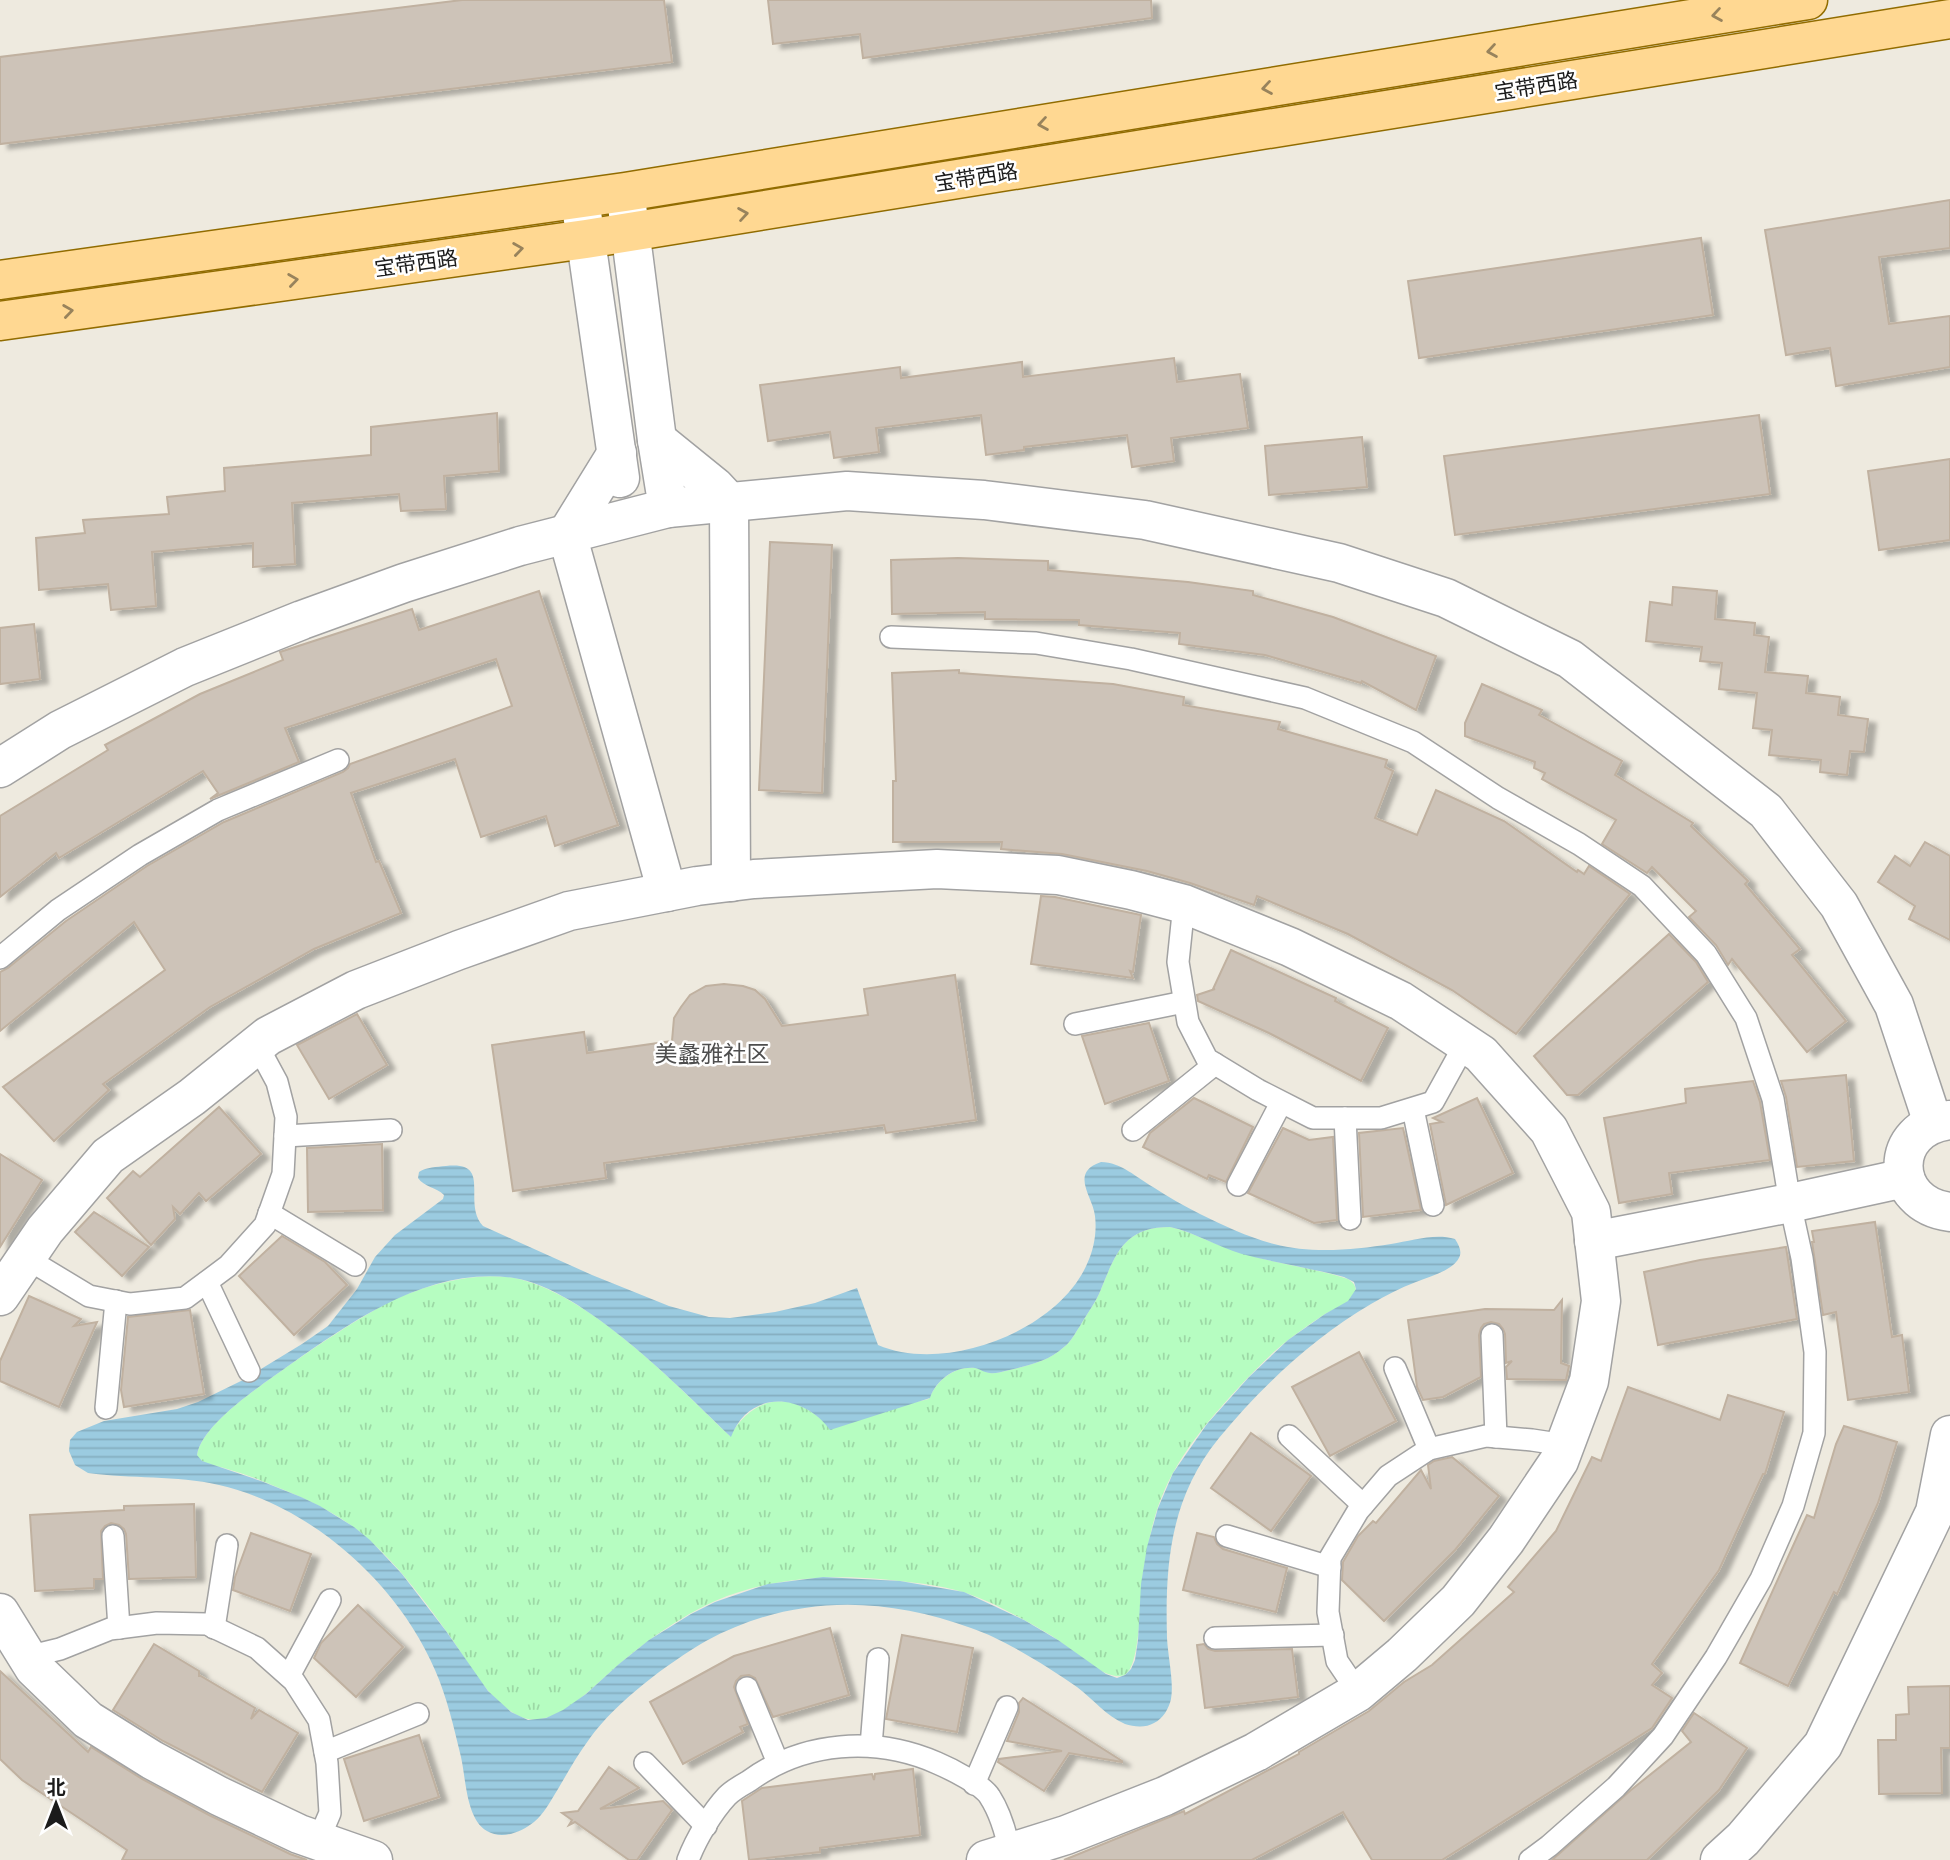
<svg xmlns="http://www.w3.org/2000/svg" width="1950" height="1860" font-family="Helvetica,'Noto Sans SC',sans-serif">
<defs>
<pattern id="park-tufts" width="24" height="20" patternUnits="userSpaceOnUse" patternTransform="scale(1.75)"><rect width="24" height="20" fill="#b6fdc1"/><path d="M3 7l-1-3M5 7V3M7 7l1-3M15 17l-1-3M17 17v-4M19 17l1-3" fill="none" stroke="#9cd8a5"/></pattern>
<pattern id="water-rules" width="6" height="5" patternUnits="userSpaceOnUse" patternTransform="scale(1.75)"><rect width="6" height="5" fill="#9bcbe0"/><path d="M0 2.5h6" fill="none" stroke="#85aec0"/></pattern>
<filter id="shadow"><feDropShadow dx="8" dy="4.5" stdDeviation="2" flood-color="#0004"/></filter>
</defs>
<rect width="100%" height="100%" fill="#eeeadf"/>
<!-- park -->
<path fill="url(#park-tufts)" d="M 1170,1227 C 1195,1233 1217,1246 1242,1253 C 1277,1264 1314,1268 1348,1279 C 1355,1284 1359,1289 1352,1298 C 1346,1305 1334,1309 1325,1314 C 1316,1320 1307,1326 1299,1332 C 1277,1347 1258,1367 1240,1386 C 1212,1416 1182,1451 1165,1489 C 1153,1515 1148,1545 1143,1573 C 1140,1594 1141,1663 1126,1674 C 1109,1686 1068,1646 1052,1636 C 1024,1620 996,1603 966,1593 C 939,1584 908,1582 880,1579 C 824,1574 767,1579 715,1601 C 691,1612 668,1626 647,1642 C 636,1650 626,1658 616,1667 C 591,1688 550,1736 515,1714 C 485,1696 469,1663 449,1635 C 425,1601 398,1565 367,1538 C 337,1511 299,1496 262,1481 C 250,1476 237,1472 224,1468 C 218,1466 207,1465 202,1461 C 199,1460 198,1457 197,1455 C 202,1423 265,1383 291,1364 C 321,1343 353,1322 385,1304 C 396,1297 411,1293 424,1288 C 453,1279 488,1272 519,1279 C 594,1298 675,1384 730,1436 C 754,1395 791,1390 825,1423 L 929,1399 C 937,1380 954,1366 975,1368 C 980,1369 985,1372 990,1373 C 994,1374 1001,1372 1005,1371 C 1026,1366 1048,1362 1064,1347 C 1071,1342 1075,1333 1080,1326 C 1086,1315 1094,1305 1099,1294 C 1115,1256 1122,1227 1170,1227 Z"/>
<!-- water -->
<path fill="url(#water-rules)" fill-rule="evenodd" d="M 1101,1162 C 1121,1162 1137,1178 1153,1187 C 1168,1197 1184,1206 1200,1214 C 1224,1226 1248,1237 1274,1244 C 1311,1254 1354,1250 1391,1244 C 1412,1241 1434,1233 1455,1239 C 1462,1250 1463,1256 1453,1265 C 1442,1274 1428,1277 1416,1282 C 1400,1288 1385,1296 1371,1304 C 1313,1338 1262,1386 1219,1438 C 1170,1498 1165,1564 1167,1638 C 1168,1657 1174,1682 1171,1699 C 1169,1708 1163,1719 1154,1723 C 1146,1728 1134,1727 1125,1724 C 1106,1716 1093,1699 1077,1687 C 1048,1667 1004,1639 971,1628 C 881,1595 791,1595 706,1641 C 668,1663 616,1702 590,1738 C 578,1754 568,1772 558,1789 C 551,1800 544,1814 534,1822 C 522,1832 502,1840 487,1831 C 466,1819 466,1779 461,1757 C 454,1728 447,1697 435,1670 C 398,1583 311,1506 219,1485 C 176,1475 131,1479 88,1473 L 75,1465 L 69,1451 L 70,1440 L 77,1432 L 104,1421 L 177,1409 L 198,1402 L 243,1380 L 302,1344 L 328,1326 L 357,1289 L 375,1257 L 395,1235 L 443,1199 L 444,1195 C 436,1187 424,1187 418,1178 L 419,1172 C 427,1167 436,1167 446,1166 C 494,1161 461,1202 483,1226 L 592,1275 L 669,1306 L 709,1317 L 730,1318 L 775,1312 L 815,1303 L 857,1288 L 878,1345 C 945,1374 1058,1331 1087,1264 C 1094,1249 1097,1232 1095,1216 C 1093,1196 1069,1173 1101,1162 ZM 1170,1227 C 1194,1232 1218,1247 1242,1254 C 1276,1263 1311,1268 1344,1277 L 1354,1282 L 1356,1289 L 1348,1301 L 1325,1314 L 1288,1340 L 1249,1377 L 1207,1424 L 1173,1473 L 1158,1508 L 1147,1547 L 1141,1584 L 1138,1640 L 1135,1660 L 1131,1669 L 1125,1675 L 1117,1678 L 1106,1674 L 1058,1640 L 1024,1620 L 964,1592 L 900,1581 L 823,1577 L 768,1584 L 715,1602 L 691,1614 L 649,1640 L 619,1664 L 586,1694 L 563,1710 L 546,1718 L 528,1720 L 511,1712 L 488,1691 L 446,1631 L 402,1574 L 370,1540 L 354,1527 L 320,1506 L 301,1497 L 261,1481 L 202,1461 L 197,1455 C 202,1423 265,1383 291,1364 C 355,1319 431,1266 514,1278 C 584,1289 680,1388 731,1437 C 749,1389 803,1393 830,1430 L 930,1398 C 936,1380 955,1366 975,1368 C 980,1369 985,1373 990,1373 C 994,1374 1001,1372 1005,1371 C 1026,1366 1048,1362 1064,1347 C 1071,1342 1075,1333 1080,1326 C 1086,1315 1094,1305 1099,1294 C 1115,1256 1122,1227 1170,1227 Z"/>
<!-- building -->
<g fill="#cdc3b8" stroke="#c0b1a0" stroke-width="2" filter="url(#shadow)">
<polygon points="462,0 664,0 672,62 0,144 0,57"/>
<polygon points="768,0 1151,0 1152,18 863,58 860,34 773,44"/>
<polygon points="1950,200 1950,248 1879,257 1889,324 1950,316 1950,367 1836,386 1830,348 1786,355 1765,230"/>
<polygon points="1701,238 1713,315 1419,358 1408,281"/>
<polygon points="1174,358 1177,382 1240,374 1248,428 1171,438 1174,461 1132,467 1127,435 1024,447 1024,450 986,455 981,415 876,428 879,452 834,458 830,432 768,441 760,385 900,367 901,378 1022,362 1023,377"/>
<polygon points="497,413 499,471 444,476 446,509 401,511 399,494 292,503 295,564 253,567 253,543 152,552 156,606 111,610 108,584 39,590 36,538 85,533 83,520 169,514 167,497 225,491 224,468 371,455 371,427"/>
<polygon points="1759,415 1770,494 1455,535 1444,456"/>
<polygon points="1362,437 1367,487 1269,495 1265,446"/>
<polygon points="1950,459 1950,540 1879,550 1868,471"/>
<polygon points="770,542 832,545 822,793 759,790"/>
<polygon points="958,558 1048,561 1048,570 1188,582 1253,591 1253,595 1333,617 1436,656 1416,710 1362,681 1361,683 1265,655 1179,644 1180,633 1079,625 1079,620 985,619 985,612 892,614 891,560"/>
<polygon points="1673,587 1717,591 1715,619 1755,623 1754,635 1769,637 1765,672 1808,676 1806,693 1840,697 1838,715 1868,719 1864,752 1850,751 1847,775 1820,772 1821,760 1769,755 1772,730 1753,728 1757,693 1719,689 1722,663 1700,661 1702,647 1646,641 1650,602 1672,605"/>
<polygon points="539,591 618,825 555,846 546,816 481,837 455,759 351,793 376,862 379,861 401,913 314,949 210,1007 103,1084 109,1090 54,1141 3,1087 165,970 134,922 0,1031 0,972 8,968 66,921 147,866 224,822 343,772 348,768 350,764 512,706 496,659 285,728 299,762 210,799 218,793 203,771 59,858 56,853 0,897 0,816 108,750 105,745 200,694 283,660 280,652 412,609 419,630"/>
<polygon points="34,624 40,679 0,684 0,628"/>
<polygon points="959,670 959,673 1113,684 1184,697 1183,705 1280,722 1278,729 1387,760 1385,767 1393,771 1375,818 1417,835 1436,790 1504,821 1577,872 1578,870 1584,874 1589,866 1630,894 1516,1034 1452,990 1348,934 1257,896 1254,905 1190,883 1147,871 1062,854 1001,849 1002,842 893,842 893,781 896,781 892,673"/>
<polygon points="1482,684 1542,710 1539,715 1622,761 1615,775 1693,823 1691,826 1748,881 1745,884 1800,949 1792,955 1846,1021 1807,1052 1732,959 1728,965 1716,945 1689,917 1696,911 1652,867 1647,873 1602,844 1616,820 1542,779 1545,773 1534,768 1535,762 1465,736 1465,723"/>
<polygon points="1925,842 1950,856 1950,940 1909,919 1915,906 1878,882 1895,856 1910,866"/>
<polygon points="1041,896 1055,897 1141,915 1133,972 1130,971 1133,978 1031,964"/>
<polygon points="1669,934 1696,962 1708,982 1578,1095 1567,1095 1534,1056"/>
<polygon points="1231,950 1336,998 1335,1001 1388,1028 1361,1081 1269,1033 1198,1001 1197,995 1215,989 1213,989"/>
<polygon points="955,975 976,1120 886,1133 884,1125 604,1163 606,1178 513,1191 492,1045 584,1032 587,1053 672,1041 674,1018 681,1007 690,995 706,986 724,984 743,986 755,990 765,999 782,1026 868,1015 864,989"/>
<polygon points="357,1014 387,1065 329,1099 297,1045"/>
<polygon points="1149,1023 1169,1081 1105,1104 1082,1036"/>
<polygon points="1846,1075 1854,1161 1797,1167 1786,1097 1781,1081"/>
<polygon points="1753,1081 1760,1102 1770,1160 1669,1173 1672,1194 1619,1203 1604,1118 1686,1103 1685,1089"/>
<polygon points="1194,1098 1253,1127 1226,1182 1209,1175 1207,1179 1143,1147 1150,1133"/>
<polygon points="1477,1098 1513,1173 1446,1205 1430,1124 1442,1122 1433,1118"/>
<polygon points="219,1107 261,1154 206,1201 199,1193 180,1214 173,1207 175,1219 151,1245 107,1198 133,1171 140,1177"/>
<polygon points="1283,1128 1309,1140 1333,1137 1337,1220 1314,1223 1248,1193"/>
<polygon points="1403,1128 1421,1210 1363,1217 1359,1133"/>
<polygon points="382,1144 383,1210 308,1212 307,1148"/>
<polygon points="0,1154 42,1180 0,1247"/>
<polygon points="94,1212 149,1247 122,1276 75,1232"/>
<polygon points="1875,1222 1892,1337 1902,1335 1909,1392 1848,1400 1836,1312 1823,1315 1812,1242 1814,1242 1812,1231"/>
<polygon points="282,1236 325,1262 347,1285 294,1335 239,1276"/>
<polygon points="1786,1247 1797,1319 1658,1345 1644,1272 1700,1260"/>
<polygon points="29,1296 81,1319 74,1326 97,1322 59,1407 0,1381 0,1361"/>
<polygon points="1562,1300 1561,1363 1569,1366 1566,1380 1507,1379 1506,1367 1512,1361 1506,1363 1505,1334 1503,1329 1499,1324 1491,1322 1484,1324 1481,1328 1479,1335 1481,1377 1443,1397 1423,1400 1417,1387 1408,1320 1485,1309 1554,1310"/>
<polygon points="190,1310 204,1394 124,1407 121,1390 128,1317"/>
<polygon points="1359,1352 1396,1421 1330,1456 1292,1387"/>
<polygon points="1628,1387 1720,1420 1728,1395 1784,1412 1765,1474 1763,1474 1719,1570 1652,1664 1662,1673 1652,1685 1672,1698 1652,1728 1442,1860 1372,1860 1343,1812 1252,1860 1064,1860 1184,1811 1185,1814 1299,1754 1299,1752 1369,1711 1404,1682 1432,1665 1514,1592 1508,1587 1556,1531 1592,1457 1601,1461"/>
<polygon points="1844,1426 1897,1442 1878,1503 1837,1594 1834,1592 1788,1686 1740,1663 1807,1515 1814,1518 1836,1444"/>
<polygon points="1251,1433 1311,1476 1271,1531 1211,1488"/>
<polygon points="1452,1457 1499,1496 1455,1550 1384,1621 1342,1580 1343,1562 1358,1536 1373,1521 1376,1523 1421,1470 1431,1489 1428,1465 1434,1461"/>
<polygon points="194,1504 196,1577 129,1579 126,1534 124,1529 119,1525 111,1523 105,1526 101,1531 103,1579 94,1579 94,1588 35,1591 30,1515 124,1510 124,1506"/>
<polygon points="251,1533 311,1554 290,1611 233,1590 235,1577"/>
<polygon points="1197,1533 1214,1537 1217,1544 1223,1549 1287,1568 1276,1612 1183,1590"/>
<polygon points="358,1605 403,1647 356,1697 314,1658 321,1643"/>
<polygon points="830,1628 849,1695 773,1717 755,1678 749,1675 741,1676 736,1681 734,1687 748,1724 740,1727 743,1732 683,1764 650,1702 734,1656"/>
<polygon points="902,1635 973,1648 957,1732 886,1719"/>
<polygon points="154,1644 199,1671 199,1677 199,1675 255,1708 251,1719 259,1710 298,1733 262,1792 163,1741 113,1710"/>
<polygon points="1204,1644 1208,1649 1215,1651 1292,1649 1298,1697 1205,1708 1197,1645"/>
<polygon points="0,1671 88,1752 91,1747 142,1779 209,1815 290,1854 307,1860 122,1860 127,1850 22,1780 0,1759"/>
<polygon points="1950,1686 1950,1748 1941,1748 1942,1793 1879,1794 1878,1740 1896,1740 1896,1715 1909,1714 1908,1687"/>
<polygon points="1023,1698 1122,1761 1122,1762 1069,1753 1044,1791 998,1762 999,1759 1062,1751 1007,1741 1019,1712 1019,1703"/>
<polygon points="1694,1713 1747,1748 1719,1790 1647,1860 1552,1860 1631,1790 1691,1742 1682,1731"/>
<polygon points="419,1735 439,1797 364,1821 344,1759"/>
<polygon points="609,1767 639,1788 600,1809 663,1801 672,1810 637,1860 629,1860 575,1822 569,1825 572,1820 562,1813 578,1811"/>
<polygon points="913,1769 920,1835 820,1848 820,1852 749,1860 742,1801 762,1788 872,1774 874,1780 875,1774"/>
</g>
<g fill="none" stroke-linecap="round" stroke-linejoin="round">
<defs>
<g id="service">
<polyline points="891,637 1036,643 1131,659 1305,698 1413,742 1498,798 1579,844 1642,886 1706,954 1746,1018 1773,1099 1790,1203 1802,1258 1815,1352 1814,1433 1793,1506 1761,1579 1716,1657 1663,1736 1616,1787 1549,1846 1530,1860"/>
<polyline points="1184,904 1178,962 1188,1022 1207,1059 1258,1090 1313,1118 1381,1118 1433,1102 1465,1044"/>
<polyline points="0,958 58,910 140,855 218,810 338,760"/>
<polyline points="1075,1024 1184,1002"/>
<polyline points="1413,1109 1433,1205"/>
<polyline points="1345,1118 1350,1219"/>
<polyline points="1133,1130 1215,1064"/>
<polyline points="285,1136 391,1130"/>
<polyline points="1238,1185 1281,1103"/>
<polyline points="269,1213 355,1265"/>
<polyline points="26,1258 89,1296 130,1304 185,1298 228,1266 265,1225 283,1174 286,1117 277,1082 257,1045"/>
<polyline points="207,1282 249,1371"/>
<polyline points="1492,1335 1496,1437"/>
<polyline points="1395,1368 1429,1449"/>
<polyline points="106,1408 116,1301"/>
<polyline points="1289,1436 1363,1505"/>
<polyline points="113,1536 119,1628"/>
<polyline points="1227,1536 1330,1567"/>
<polyline points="214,1628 227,1545"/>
<polyline points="1215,1638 1333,1635"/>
<polyline points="27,1657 60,1649 110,1629 157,1623 207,1624 257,1648 294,1681 319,1720 327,1763 330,1813 318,1841"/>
<polyline points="289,1676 330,1600"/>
<polyline points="747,1688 778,1763"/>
<polyline points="1358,1692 1337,1661 1328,1612 1330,1558 1358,1511 1388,1476 1429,1449 1486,1436 1532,1440 1565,1445"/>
<polyline points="871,1746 878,1659"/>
<polyline points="325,1752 418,1714"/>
<polyline points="645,1763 706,1826"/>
<polyline points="974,1784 1007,1707"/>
<path d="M 688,1860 C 696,1839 712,1812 727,1796 C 733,1790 742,1785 749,1781 C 804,1741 875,1736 937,1763 C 951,1769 983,1785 990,1797 C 1001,1814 1006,1833 1010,1852"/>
</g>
<g id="minor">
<polyline points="580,199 620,478"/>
<polyline points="657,440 715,487 729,502 731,882"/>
<polyline points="617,453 567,534 667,892"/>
<polyline points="668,508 847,491 984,500 1145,520 1339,563 1446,598 1570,659 1766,811 1839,905 1894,1005 1933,1123"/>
<polyline points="0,768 60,730 185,667 302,620 404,583 520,546 668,508 657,440 626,198"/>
<path d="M 1950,1120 C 1888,1127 1888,1204 1950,1212"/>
<polyline points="1594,1241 1790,1203 1905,1178"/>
<polyline points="0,1296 45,1230 108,1156 192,1097 268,1036 356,990 459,950 569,911 697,886 754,879 937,869 1058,875 1131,890 1184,904 1290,947 1401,1001 1481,1054 1549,1130 1591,1212 1601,1301 1589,1381 1559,1461 1506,1540 1458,1601 1402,1655 1358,1692 1256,1752 1165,1796 1066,1835 986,1860"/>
<polyline points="0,1613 34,1668 88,1720 152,1760 219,1796 299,1834 373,1860"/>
<polyline points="1720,1860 1743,1839 1823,1745 1935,1512 1950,1435"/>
</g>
<g id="primary">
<polyline points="0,280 625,192 1808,0"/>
<polyline points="0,321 586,239 1950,19"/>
</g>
</defs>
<!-- service casing -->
<use href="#service" stroke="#a2a2a2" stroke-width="24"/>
<!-- minor casing -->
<use href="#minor" stroke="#a2a2a2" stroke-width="41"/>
<!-- primary casing -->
<use href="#primary" stroke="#916c00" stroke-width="41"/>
<!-- service -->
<use href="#service" stroke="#fff" stroke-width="21"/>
<!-- minor -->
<use href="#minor" stroke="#fff" stroke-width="38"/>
<!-- primary -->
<use href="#primary" stroke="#ffd892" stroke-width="38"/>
</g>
<!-- one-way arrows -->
<defs><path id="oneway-chevron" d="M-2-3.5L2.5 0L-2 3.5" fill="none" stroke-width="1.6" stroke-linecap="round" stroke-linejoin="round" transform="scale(1.75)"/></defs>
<g stroke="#98835c">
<use href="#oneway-chevron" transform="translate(1717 15) rotate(171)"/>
<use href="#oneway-chevron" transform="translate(1492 51) rotate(171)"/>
<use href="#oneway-chevron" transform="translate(1267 88) rotate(171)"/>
<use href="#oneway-chevron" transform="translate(1043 124) rotate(171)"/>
<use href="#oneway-chevron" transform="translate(743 214) rotate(-9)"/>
<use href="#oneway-chevron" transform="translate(518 249) rotate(-8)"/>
<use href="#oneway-chevron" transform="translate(293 280) rotate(-8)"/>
<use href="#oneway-chevron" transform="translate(68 311) rotate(-8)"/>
</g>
<g text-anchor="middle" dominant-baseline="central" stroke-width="5" stroke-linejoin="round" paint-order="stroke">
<!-- street labels -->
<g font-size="21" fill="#1b1b1b" stroke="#fff">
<text transform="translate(1536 86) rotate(-9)">宝带西路</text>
<text transform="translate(976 177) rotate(-9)">宝带西路</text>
<text transform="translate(416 263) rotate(-8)">宝带西路</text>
</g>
<!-- neighbourhood labels -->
<g font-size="23" fill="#4e4e4e" stroke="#fff">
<text x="712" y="1054">美蠡雅社区</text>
</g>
</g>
<!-- north arrow -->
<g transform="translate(56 1804)" stroke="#ffffff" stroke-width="5" paint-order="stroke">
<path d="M0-5L12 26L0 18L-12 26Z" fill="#1b1b1b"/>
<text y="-10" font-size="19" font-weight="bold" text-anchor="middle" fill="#1b1b1b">北</text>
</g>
</svg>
